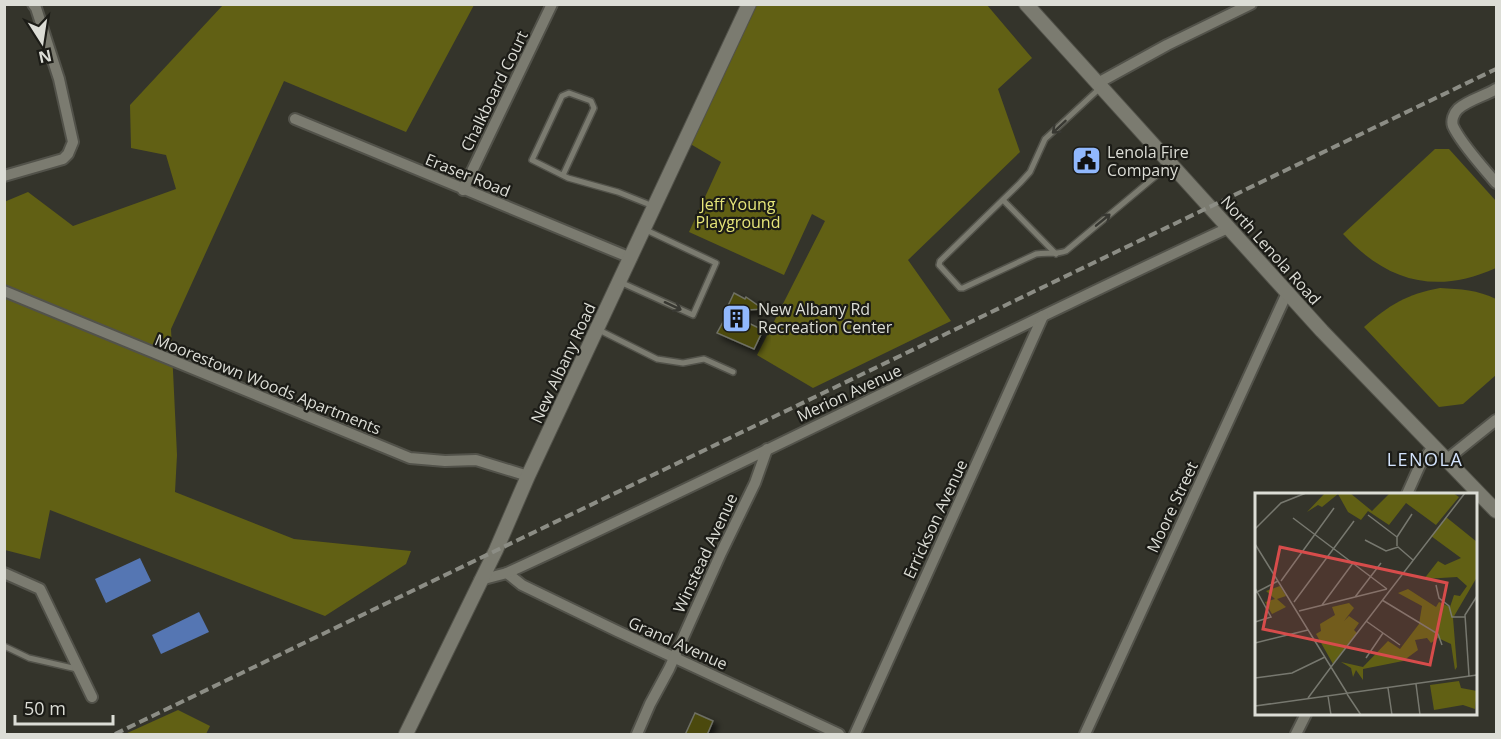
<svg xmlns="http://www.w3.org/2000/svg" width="1501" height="739" font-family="'Open Sans',sans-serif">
<defs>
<filter id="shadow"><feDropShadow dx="4.5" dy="4.5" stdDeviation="3" flood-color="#0009"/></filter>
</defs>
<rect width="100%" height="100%" fill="#34342b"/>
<!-- green -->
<g fill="#616014">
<polygon points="223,5 474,5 406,132 284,81 171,329 177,455 175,492 294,539 411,551 406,564 325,616 50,510 40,559 5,550 4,202 28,192 73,226 176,189 166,155 131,148 130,105"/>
<polygon points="751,5 987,5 1032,58 998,89 1020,152 908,260 951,321 813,388 757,355 825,221 812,214 784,275 689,232 721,162 687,142"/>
<path d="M 1435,149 L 1449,149 L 1496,201 L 1496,268 C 1436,295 1387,282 1343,234 Z"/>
<path d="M 1440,288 C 1460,289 1478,290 1496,299 L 1496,375 L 1463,404 L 1439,407 L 1364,327 C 1389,305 1407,294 1440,288 Z"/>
<polygon points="178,710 210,726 206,734 125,734"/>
</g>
<!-- water -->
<g fill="#5576b3">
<polygon points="140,558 151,581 106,603 95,579"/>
<polygon points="199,612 209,632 161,654 152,635"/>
</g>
<!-- building -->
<g fill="#4b4a09" stroke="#6e6f64" stroke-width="1.5" filter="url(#shadow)">
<polygon points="734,293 745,299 746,297 763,309 733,311 727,308"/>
<polygon points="728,313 763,330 754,349 717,333"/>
<polygon points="695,713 713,721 707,735 685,735"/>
</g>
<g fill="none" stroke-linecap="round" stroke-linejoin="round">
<defs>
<g id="lane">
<path d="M 1100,88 L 1045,139 L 1030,172 L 1020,183 L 940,261 L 939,265 L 960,288 L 963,288 L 1036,254 C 1047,252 1056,255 1066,251 L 1169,165"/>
<polyline points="563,175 594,108 591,101 569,93 562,96 532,160 568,178 618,192 653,206"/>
<polyline points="1003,200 1056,254"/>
<polyline points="620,282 693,315 716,263 646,230"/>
<polyline points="599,330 657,359 683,363 704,359 733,372"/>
<polyline points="4,646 29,658 77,669"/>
</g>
<g id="street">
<polyline points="1098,83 1167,45 1251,4"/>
<path d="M 1496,89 C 1485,96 1468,100 1458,109 C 1454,113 1451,120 1453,126 C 1461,144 1484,168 1496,183"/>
<polyline points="295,119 631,258"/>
<polyline points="4,176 63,159 68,154 73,142 59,79 36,8 33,4"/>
<polyline points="463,190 552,4"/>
<polyline points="4,291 410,458 445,461 476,460 528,476"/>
<polyline points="1446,460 1496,420"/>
<polyline points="1407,494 1420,465 1433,447"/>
<polyline points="4,573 40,589 92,697"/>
<polyline points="507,573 522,585 617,631 839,734"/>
<path d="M 480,580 L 507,573 C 749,462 987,340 1228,228"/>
<polyline points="637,734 650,704 669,669 721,553 755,483 767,449"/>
<polyline points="855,734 1043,316"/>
<polyline points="1085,734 1287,293"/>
<polyline points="1296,734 1306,714"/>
</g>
<g id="secondary">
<polyline points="1026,4 1322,331 1496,511"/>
<polyline points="406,734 496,550 528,476 749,4"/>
</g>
</defs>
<!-- lane casing -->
<use href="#lane" stroke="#52524a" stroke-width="8"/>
<!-- street casing -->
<use href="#street" stroke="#52524a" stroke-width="14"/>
<!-- secondary casing -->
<use href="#secondary" stroke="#52524a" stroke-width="16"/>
<!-- lane -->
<use href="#lane" stroke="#7b7b70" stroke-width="5"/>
<!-- street -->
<use href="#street" stroke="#7b7b70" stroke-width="10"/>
<!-- secondary -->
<use href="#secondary" stroke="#7b7b70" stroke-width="14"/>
<!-- rail -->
<polyline stroke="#8c8d85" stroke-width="4" stroke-dasharray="9 4.5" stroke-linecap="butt" points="115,734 1496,69"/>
</g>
<!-- one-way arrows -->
<defs><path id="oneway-shaft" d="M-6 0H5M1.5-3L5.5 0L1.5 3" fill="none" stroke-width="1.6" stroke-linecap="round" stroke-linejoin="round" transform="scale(1.5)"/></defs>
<g stroke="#383832">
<use href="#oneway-shaft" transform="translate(1059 127) rotate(137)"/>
<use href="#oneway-shaft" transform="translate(1103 220) rotate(-39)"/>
<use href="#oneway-shaft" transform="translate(673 306) rotate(25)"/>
</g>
<!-- icons -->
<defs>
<symbol id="civic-square" viewBox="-11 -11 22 22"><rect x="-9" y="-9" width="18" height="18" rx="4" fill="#91b8fd" stroke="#1c1c17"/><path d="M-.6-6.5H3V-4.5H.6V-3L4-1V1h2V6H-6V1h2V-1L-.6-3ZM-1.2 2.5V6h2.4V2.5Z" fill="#111"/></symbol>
<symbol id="building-square" viewBox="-11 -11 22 22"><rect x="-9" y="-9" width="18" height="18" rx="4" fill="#91b8fd" stroke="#1c1c17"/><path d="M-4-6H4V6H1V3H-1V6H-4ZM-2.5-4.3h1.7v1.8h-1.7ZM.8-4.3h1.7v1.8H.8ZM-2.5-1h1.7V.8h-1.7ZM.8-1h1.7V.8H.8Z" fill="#111"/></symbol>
</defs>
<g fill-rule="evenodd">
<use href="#civic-square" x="1070" y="144" width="33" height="33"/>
<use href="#building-square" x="720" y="302" width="33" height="33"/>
</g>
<g text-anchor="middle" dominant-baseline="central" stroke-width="4.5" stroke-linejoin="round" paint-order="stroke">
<!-- street labels -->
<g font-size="16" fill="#dcddd6" stroke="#1c1c17">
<text transform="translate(494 91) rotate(-64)">Chalkboard Court</text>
<text transform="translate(468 175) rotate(22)">Eraser Road</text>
<text transform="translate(1271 250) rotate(48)">North Lenola Road</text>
<text transform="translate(563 363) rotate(-65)">New Albany Road</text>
<text transform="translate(268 384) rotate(22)">Moorestown Woods Apartments</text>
<text transform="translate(849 393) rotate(-25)">Merion Avenue</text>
<text transform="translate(1172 507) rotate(-65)">Moore Street</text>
<text transform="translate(935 519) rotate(-65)">Errickson Avenue</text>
<text transform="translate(705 553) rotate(-65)">Winstead Avenue</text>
<text transform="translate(678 643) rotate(24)">Grand Avenue</text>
</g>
<!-- poi labels -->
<g font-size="16" fill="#dcddd6" stroke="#1c1c17" text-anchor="start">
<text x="1107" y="152">Lenola Fire<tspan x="1107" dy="18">Company</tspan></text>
<text x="758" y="309">New Albany Rd<tspan x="758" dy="18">Recreation Center</tspan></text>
</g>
<!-- park labels -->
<g font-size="16" fill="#e6e579" stroke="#1c1c17">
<text x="738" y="204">Jeff Young<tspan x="738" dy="18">Playground</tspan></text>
</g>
<!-- neighbourhood labels -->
<g font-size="18" letter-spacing="1.5" fill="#d4e4fe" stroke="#1c1c17">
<text x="1425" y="459">LENOLA</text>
</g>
</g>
<!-- overview -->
<g transform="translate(1255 493)">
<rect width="222" height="222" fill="#34342b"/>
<path d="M 70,0 L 95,0 L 117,18 L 135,0 L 198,0 L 204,4 L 181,32 L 151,10 L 134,32 L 113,18 L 106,27 L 93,19 L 83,1 L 67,14 L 63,12 L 52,19 ZM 191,24 L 222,49 L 222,84 L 198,125 L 202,174 L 200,177 L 196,151 L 183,145 L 176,150 L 172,145 L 160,147 L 163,157 L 148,168 L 108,176 L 108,187 L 101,177 L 98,184 L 96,175 L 86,169 L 108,174 L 133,148 L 145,156 L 164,131 L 167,113 L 143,100 L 153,96 L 181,114 L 184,109 L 195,114 L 199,102 L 205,103 L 212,93 L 202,84 L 169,86 L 183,68 L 190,72 L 206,65 L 176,43 ZM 25,93 L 31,103 L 22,106 L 31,114 L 17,121 L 10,109 L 20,106 L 11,98 ZM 94,110 L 99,115 L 89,128 L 94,123 L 104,130 L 99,137 L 102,140 L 78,171 L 61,141 L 66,138 L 65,131 L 80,122 L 77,114 ZM 204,188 L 206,195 L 222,198 L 220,216 L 208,212 L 179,217 L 175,192 Z" fill="#616014"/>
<path fill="none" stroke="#77786f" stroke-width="1.5" d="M 113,22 L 142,44 L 142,53M 38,25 L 132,96M 0,36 L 26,10 L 51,0M 142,44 L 157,21M 110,47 L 131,58 L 143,54 L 158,67M 0,51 L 92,200M 26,88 L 79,15M 181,92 L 184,105 L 194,113 L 197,124 L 210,124M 0,95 L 16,124 L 0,129M 0,100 L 23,88M 100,104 L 126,70M 127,107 L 183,141 L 187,152M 39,109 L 99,28M 67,112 L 98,70M 44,118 L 132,96M 111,128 L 145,152M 0,150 L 53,137M 111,165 L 128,140M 76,174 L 210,0M 214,183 L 210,122 L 222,103M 0,185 L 37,180 L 70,164M 161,191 L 165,222M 133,195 L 137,222M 92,201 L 106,222M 73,203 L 76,222M 53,205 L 76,174M 0,213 L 222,182"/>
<path fill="#d74c4b" fill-opacity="0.15" stroke="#d74c4b" stroke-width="3" d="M 25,54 L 192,90 L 175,172 L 8,136 Z"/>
<rect width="222" height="222" fill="none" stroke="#dcddd6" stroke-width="3"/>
</g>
<!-- border -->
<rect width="1501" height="739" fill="none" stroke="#dcddd6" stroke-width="12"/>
<!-- north arrow -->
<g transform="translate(42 42) rotate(168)" stroke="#1c1c17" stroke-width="4.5" paint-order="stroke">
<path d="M0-4.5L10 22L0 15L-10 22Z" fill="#dcddd6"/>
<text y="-9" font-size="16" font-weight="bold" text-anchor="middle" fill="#dcddd6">N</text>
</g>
<!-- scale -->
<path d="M15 715v9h98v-9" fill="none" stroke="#dcddd6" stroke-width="3"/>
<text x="24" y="715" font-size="18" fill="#dcddd6" stroke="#1c1c17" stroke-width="4.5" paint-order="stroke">50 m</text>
</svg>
